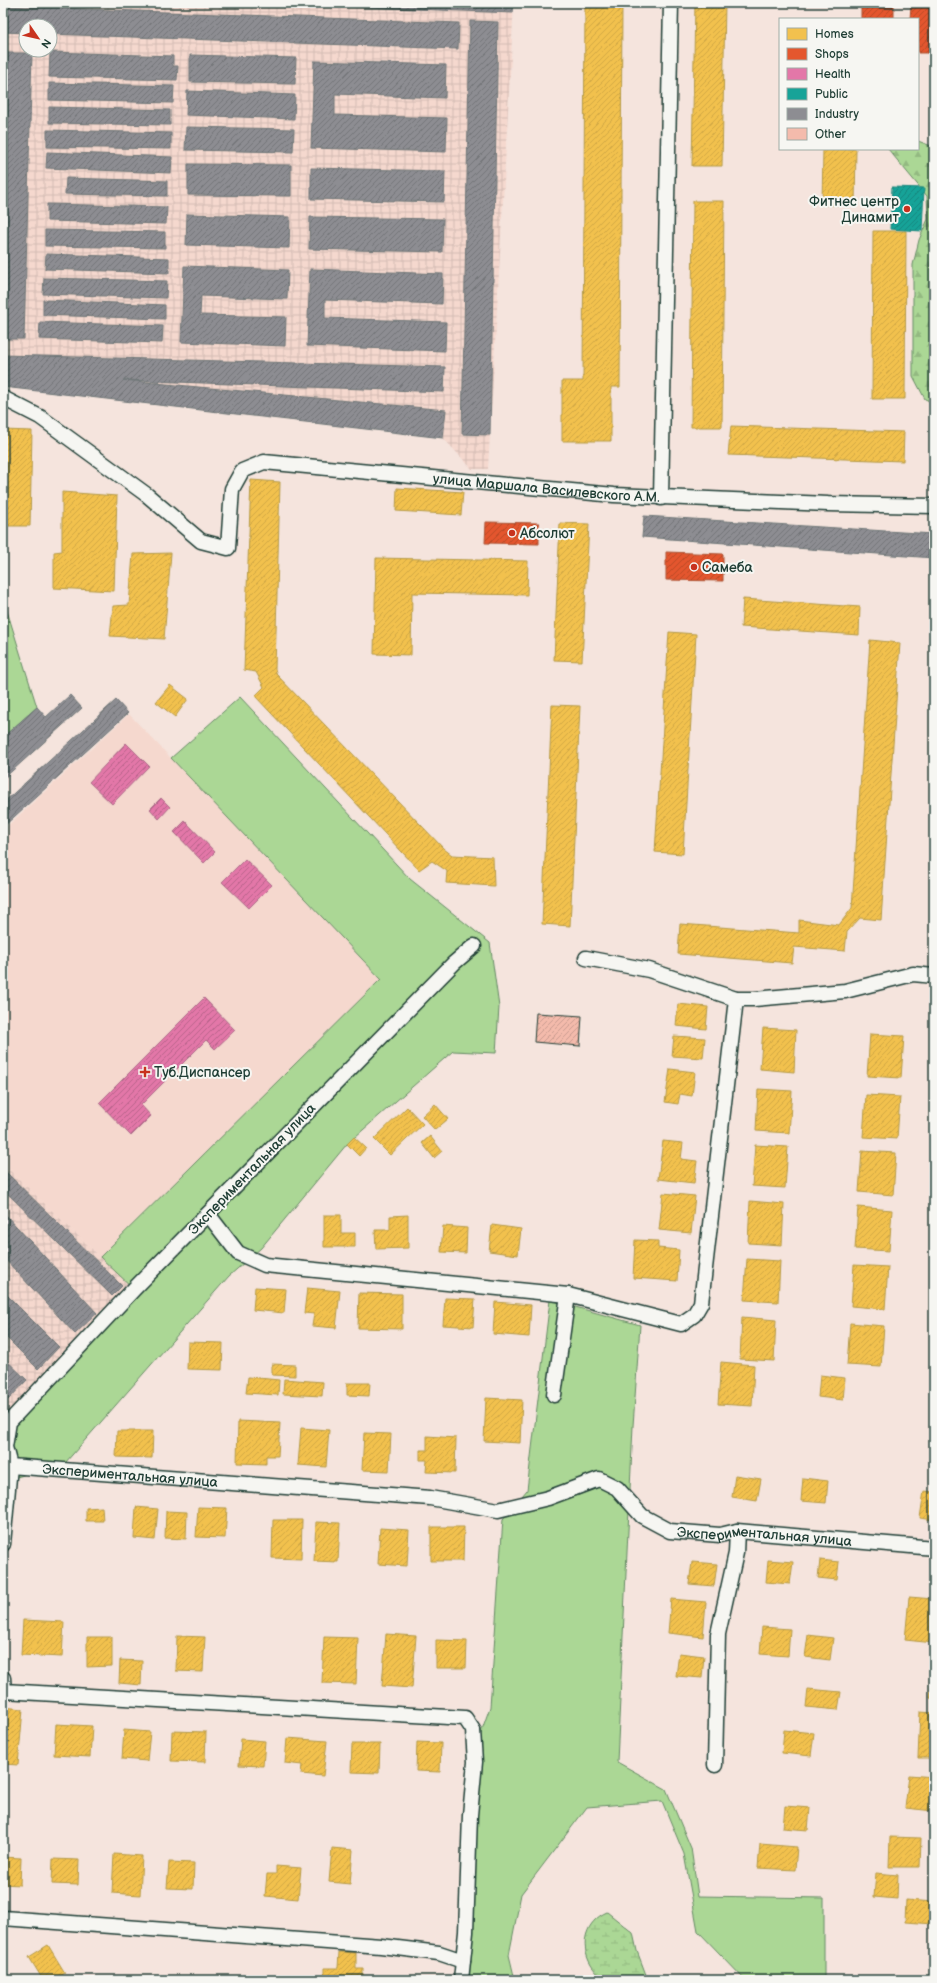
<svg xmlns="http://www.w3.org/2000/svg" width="937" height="1983" font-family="'Balsamiq Sans',sans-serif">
<defs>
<pattern id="industrial-grid" width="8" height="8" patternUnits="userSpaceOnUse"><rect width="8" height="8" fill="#f5d8ce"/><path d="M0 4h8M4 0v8" fill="none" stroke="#d2bab2"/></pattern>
<pattern id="forest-firs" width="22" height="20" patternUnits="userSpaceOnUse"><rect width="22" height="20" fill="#abd795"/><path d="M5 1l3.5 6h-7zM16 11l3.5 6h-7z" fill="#93b981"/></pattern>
<pattern id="wetland-marsh" width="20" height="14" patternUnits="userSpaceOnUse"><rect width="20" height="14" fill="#abd795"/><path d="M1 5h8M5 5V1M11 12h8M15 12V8" fill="none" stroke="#93b981"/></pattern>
<pattern id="homes-hatch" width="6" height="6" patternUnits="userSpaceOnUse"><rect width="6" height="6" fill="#f2c14e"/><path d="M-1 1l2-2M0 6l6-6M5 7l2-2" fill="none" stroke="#cfa745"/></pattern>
<pattern id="shops-hatch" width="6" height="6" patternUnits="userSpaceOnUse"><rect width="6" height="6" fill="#e4572e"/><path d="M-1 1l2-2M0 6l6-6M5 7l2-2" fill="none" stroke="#b84928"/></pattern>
<pattern id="health-hatch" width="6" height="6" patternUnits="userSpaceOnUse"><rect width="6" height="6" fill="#e377a8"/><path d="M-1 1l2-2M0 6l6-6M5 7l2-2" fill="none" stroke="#b7638a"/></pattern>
<pattern id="public-hatch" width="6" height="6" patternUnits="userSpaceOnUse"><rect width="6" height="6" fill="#17a398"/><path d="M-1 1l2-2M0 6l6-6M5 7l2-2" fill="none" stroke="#14867d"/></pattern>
<pattern id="industry-hatch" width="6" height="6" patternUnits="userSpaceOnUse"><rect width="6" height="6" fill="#8d8d92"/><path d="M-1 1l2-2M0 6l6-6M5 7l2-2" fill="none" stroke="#737478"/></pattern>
<pattern id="building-hatch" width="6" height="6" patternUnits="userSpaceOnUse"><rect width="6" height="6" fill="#f4bbac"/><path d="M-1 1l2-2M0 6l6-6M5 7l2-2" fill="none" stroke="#c5998d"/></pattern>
</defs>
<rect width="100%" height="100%" fill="#f5e4dd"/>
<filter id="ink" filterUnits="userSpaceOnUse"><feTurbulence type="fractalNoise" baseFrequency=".025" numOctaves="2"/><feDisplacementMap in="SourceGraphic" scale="8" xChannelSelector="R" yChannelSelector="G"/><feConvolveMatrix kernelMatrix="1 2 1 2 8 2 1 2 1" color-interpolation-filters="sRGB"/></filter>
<g filter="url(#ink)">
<!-- built -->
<polygon fill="#f5d8ce" points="129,714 381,979 100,1257 3,1164 3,830"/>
<!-- industrial -->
<g fill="url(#industrial-grid)" fill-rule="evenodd">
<path d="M 3,3 L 514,3 L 488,469 L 472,469 L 443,438 L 3,387 ZM 26,26 L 50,26 L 50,50 L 26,50 Z"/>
<polygon points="3,1164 134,1289 3,1426"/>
</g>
<!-- green -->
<g fill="#abd795" stroke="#658a64">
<polygon points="3,598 37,707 3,737"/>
<polygon points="240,697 410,879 490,943 499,1007 496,1053 453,1051 347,1144 261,1248 229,1276 65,1463 3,1481 9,1422 134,1289 100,1257 381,979 171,758"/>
<polygon points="550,1300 640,1325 633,1426 617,1762 666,1789 691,1848 698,1896 824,1898 824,1980 745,1980 698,1931 684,1854 662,1801 587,1807 521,1894 509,1955 515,1980 458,1980 478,1741 490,1707 503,1519 527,1490"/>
</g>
<!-- forest -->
<polygon fill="url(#forest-firs)" stroke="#658a64" points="918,141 934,147 934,403 925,399 913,376 913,265 919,240 928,219 927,196 888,149 918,149"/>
<!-- wetland -->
<path fill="url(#wetland-marsh)" stroke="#658a64" d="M 607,1912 L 633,1933 L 637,1951 L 648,1980 L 603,1980 C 599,1975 594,1970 591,1965 C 579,1944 586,1921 607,1912 Z"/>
<!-- homes -->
<g fill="url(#homes-hatch)" stroke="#b39946">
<polygon points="585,3 622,3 620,387 611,387 611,441 562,441 562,381 583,381"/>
<polygon points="695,3 725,3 722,166 692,166"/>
<polygon points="823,149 856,149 855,205 822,205"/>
<polygon points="693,201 724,201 722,427 691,427"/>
<polygon points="873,231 906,231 905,399 872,399"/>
<polygon points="731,426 904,432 903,461 728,455"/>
<polygon points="3,430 32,431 30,526 3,526"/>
<polygon points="251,480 280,482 275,669 277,675 444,849 452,855 493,857 494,886 446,883 447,871 432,861 419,870 255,696 264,687 256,672 244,670"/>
<polygon points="397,488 463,492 461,515 396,511"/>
<polygon points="62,492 117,496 114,591 54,588 54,552 62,551"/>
<polygon points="560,523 589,524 582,661 554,660"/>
<polygon points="171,553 164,639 110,636 113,606 129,605 133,554"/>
<polygon points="376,558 528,561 527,595 412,593 411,655 374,654"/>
<polygon points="743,599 860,607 859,635 741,627"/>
<polygon points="669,632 696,634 683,854 655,852"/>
<polygon points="870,640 900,643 881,920 860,918 847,932 845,951 794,947 792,963 678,954 680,924 799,933 799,920 839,925 852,908"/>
<polygon points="170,685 188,699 175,717 156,702"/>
<polygon points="552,705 580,706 570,926 542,924"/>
<polygon points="678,1004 708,1007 706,1029 676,1026"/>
<polygon points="763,1028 796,1030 794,1072 760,1069"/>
<polygon points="870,1034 904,1036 901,1078 867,1076"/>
<polygon points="674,1036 705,1038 703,1058 672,1056"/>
<polygon points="670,1069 695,1072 692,1096 680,1094 678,1104 665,1102"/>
<polygon points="758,1089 792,1091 789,1133 756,1131"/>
<polygon points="866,1095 900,1097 897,1139 863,1137"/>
<polygon points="435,1104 448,1119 435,1130 422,1116"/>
<polygon points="407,1107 423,1124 390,1155 374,1139"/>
<polygon points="430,1136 442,1151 434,1158 422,1143"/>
<polygon points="354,1137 366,1148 359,1156 347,1144"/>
<polygon points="663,1141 683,1143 681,1159 697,1161 694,1183 658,1179"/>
<polygon points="755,1145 788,1147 785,1188 752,1186"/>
<polygon points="862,1151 896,1153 893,1195 859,1192"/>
<polygon points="663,1193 695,1196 691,1233 659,1230"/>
<polygon points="750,1201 784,1204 782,1245 748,1243"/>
<polygon points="858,1207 892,1210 889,1251 855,1249"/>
<polygon points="324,1215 341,1215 341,1233 355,1233 355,1247 324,1247"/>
<polygon points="408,1215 408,1248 376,1249 375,1230 390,1230 390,1216"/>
<polygon points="492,1225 521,1229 518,1255 489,1251"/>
<polygon points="443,1226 467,1228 466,1253 441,1252"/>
<polygon points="635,1240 658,1241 658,1248 679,1250 677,1281 633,1278"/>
<polygon points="747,1259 780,1261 778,1302 744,1300"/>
<polygon points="854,1265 888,1267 885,1309 851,1306"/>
<polygon points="255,1287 286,1289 284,1313 253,1310"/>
<polygon points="307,1288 340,1291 336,1328 312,1326 314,1314 304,1313"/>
<polygon points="359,1293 402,1294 402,1329 358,1328"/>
<polygon points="445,1298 475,1299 473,1327 443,1325"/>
<polygon points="495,1302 531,1305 529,1337 493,1334"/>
<polygon points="742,1317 776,1320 774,1361 740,1359"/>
<polygon points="850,1323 884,1326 881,1367 847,1365"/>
<polygon points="188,1342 223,1343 222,1370 187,1369"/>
<polygon points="721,1362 754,1365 752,1406 718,1404"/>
<polygon points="272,1364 295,1365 295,1376 272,1375"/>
<polygon points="820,1375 845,1378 843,1400 818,1397"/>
<polygon points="248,1377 279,1380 278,1395 246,1393"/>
<polygon points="284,1379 323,1382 322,1396 283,1394"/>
<polygon points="347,1383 370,1383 369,1396 347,1395"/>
<polygon points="486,1398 522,1400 520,1443 484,1441"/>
<polygon points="238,1421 280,1423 278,1456 266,1456 266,1464 237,1463"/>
<polygon points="301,1428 329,1430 326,1467 298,1465"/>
<polygon points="117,1431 153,1431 152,1458 116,1457"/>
<polygon points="364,1433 391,1434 389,1471 362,1470"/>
<polygon points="427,1436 456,1438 455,1473 426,1472 427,1460 420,1460 420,1450 427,1450"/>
<polygon points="735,1475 761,1479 757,1501 732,1497"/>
<polygon points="803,1478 828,1481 826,1503 801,1501"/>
<polygon points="924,1491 934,1492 934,1520 920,1518"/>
<polygon points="102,1507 103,1521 86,1521 86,1508"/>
<polygon points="136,1507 158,1509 155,1540 134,1538"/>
<polygon points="198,1507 227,1508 225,1538 196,1537"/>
<polygon points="166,1511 187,1512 186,1539 165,1538"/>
<polygon points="273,1520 302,1520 301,1559 272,1558"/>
<polygon points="316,1522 340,1523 338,1562 314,1561"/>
<polygon points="431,1527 464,1527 463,1561 431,1561"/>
<polygon points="380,1528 409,1530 407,1566 378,1564"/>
<polygon points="768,1560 793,1562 790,1584 766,1582"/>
<polygon points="820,1560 839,1562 837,1580 818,1578"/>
<polygon points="692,1562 717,1564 714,1586 689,1584"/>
<polygon points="909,1597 934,1599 934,1643 905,1640"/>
<polygon points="671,1599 706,1602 703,1637 668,1633"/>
<polygon points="23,1620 64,1622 62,1657 21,1655"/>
<polygon points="762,1627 790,1629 788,1656 760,1654"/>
<polygon points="386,1634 416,1636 412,1688 382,1686"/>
<polygon points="808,1635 833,1638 830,1660 805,1657"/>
<polygon points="177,1636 205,1637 203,1672 176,1671"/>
<polygon points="87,1637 112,1637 112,1666 87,1667"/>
<polygon points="324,1637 358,1638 356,1684 322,1683"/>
<polygon points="436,1640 467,1641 466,1668 436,1668"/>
<polygon points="679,1653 704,1656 702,1678 676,1676"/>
<polygon points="934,1655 934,1699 930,1698"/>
<polygon points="120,1660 142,1661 141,1685 119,1683"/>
<polygon points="808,1689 841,1692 838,1710 806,1707"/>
<polygon points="3,1707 23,1709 18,1765 3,1764"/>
<polygon points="920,1712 934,1713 934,1758 918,1758"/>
<polygon points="56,1724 92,1726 90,1757 54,1755"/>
<polygon points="124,1730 150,1732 147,1761 122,1759"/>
<polygon points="784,1730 814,1733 811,1756 782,1753"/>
<polygon points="172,1731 206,1732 205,1762 171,1761"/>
<polygon points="287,1738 327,1741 323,1776 301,1774 302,1765 285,1763"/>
<polygon points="241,1739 265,1741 263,1766 239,1765"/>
<polygon points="417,1742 441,1743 440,1772 416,1771"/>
<polygon points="352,1744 380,1744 379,1773 351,1772"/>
<polygon points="909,1775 934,1777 934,1811 905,1808"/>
<polygon points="785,1806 810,1808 808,1830 783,1828"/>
<polygon points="890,1837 921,1838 920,1867 889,1867"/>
<polygon points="760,1844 797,1847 795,1870 758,1868"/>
<polygon points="332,1848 353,1850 350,1884 329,1882"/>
<polygon points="114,1854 142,1856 140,1895 112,1893"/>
<polygon points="3,1857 21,1858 20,1885 3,1884"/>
<polygon points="53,1859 79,1860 78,1885 52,1884"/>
<polygon points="169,1862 194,1863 193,1889 167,1888"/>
<polygon points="276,1866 301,1868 298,1899 265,1896 267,1874 276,1874"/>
<polygon points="876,1873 898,1875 897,1899 874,1897"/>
<polygon points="906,1900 934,1902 934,1924 905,1922"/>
<polygon points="48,1945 65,1973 54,1980 43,1980 29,1957"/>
<polygon points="339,1952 356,1953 356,1969 363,1969 363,1980 324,1980 324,1968 338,1968"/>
</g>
<!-- shops -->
<g fill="url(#shops-hatch)" stroke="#a94f30">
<rect x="861" y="3" width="33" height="16"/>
<polygon points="911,5 934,7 931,53 918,53 918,19 910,19"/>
<polygon points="486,522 539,523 539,544 485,543"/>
<polygon points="666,552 723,554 723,581 666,580"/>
</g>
<!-- health -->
<g fill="url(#health-hatch)" stroke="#a86685">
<polygon points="126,743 149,766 112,804 89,782"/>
<polygon points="161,798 170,807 159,819 150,809"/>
<polygon points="185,821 215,852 204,863 174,832"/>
<polygon points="245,859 272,885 249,908 222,882"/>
<polygon points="204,998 235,1030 215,1049 206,1040 141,1105 151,1116 131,1136 99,1103"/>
</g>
<!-- public -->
<polygon fill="url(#public-hatch)" stroke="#19847a" points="892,187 924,188 922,231 890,229"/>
<!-- industry -->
<g fill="url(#industry-hatch)" stroke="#6c7576">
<polygon points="268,3 514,3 513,13"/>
<polygon points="3,6 459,23 458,49 50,34 50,26 26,26 26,33 3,32"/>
<polygon points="470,21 498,22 490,435 462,434"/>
<polygon points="50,52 173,56 173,66 178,66 177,80 49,77"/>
<polygon points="3,53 32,53 24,339 3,339"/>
<polygon points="190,55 296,58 295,84 190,82"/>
<polygon points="314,61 446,65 445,98 335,94 335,115 447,118 446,152 311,148"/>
<polygon points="49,83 174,86 173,103 49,100"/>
<polygon points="187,91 295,95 294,119 186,115"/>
<polygon points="49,107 170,110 170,125 49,123"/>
<polygon points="186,127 294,129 293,152 185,150"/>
<polygon points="47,130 171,133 171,149 47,147"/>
<polygon points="47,152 172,157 171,173 46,168"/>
<polygon points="188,164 291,165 291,196 188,195"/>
<polygon points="311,168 445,171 444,202 311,199"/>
<polygon points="66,178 167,181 167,196 65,194"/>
<polygon points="47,204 167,207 166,224 47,221"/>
<polygon points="187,214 290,217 289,248 186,245"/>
<polygon points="310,217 443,219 442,252 309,249"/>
<polygon points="45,230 165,232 165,248 45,246"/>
<polygon points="46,254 169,258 169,273 45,269"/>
<polygon points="184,266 288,270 287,299 201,296 200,315 286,317 285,346 181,342"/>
<polygon points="310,269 443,274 442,304 325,300 325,318 446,322 445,351 307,346"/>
<polygon points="44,278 167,281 166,298 43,294"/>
<polygon points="43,300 165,305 165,319 43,315"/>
<polygon points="40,322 163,326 162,343 39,339"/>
<polygon points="3,355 445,367 444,392 123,380 446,410 443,438 3,387"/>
<polygon points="644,516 934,534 934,558 642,537"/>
<polygon points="70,695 82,708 3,779 3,737 37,707 46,717"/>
<polygon points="116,700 128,713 3,827 3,803"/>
<polygon points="3,1169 122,1286 112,1296 3,1189"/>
<polygon points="3,1212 97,1313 75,1334 3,1257"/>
<polygon points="3,1291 59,1347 38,1369 3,1334"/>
<polygon points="3,1357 27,1380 8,1400 3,1396"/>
</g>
<!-- building -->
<polygon fill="url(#building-hatch)" stroke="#1f3d34" points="536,1013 582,1016 580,1046 534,1042"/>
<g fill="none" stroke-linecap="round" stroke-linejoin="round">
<defs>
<g id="minor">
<path id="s1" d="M 3,398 L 40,417 L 147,495 L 201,541 L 228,548 L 232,489 L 242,471 L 264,462 L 614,495 L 828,504 L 934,506"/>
<polyline points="661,498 671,3"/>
<path id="s2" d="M 474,946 L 454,963 L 134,1289 L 9,1422 L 5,1447 L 10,1466 L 430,1498 L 498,1510 L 548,1498 L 599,1479 L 617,1488 L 642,1516 L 670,1531 L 720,1535 L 737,1531 L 934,1548"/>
<polyline points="586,958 649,970 736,999 754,999 845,991 913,974 934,976"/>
<polyline points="208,1214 238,1253 265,1265 568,1295 681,1324 694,1315 701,1303 736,999"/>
<polyline points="554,1395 568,1295"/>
<polyline points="3,1544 10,1466"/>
<polyline points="3,1678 4,1691 465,1718 473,1730 475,1762 470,1815 466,1932 461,1980"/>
<polyline points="715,1765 718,1634 736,1553 737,1531"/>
<polyline points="3,1918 381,1946 439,1953 463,1961"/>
</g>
</defs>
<!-- minor casing -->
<use href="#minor" stroke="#1f3d34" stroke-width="17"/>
<!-- minor -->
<use href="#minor" stroke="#f6f6f2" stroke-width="14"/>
</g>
</g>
<!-- markers -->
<g fill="#c8321e" stroke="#f6f6f2" stroke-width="1.5">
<circle cx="907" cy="209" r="4"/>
<circle cx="512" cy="533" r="4"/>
<circle cx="694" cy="567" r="4"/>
<path d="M143 1066h4v4h4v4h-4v4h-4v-4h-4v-4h4z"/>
</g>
<g text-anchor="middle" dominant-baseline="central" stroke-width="4" stroke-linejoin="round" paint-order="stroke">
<!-- poi labels -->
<g font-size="14" fill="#1f3d34" stroke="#f6f6f2" text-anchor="start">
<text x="899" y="201" text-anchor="end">Фитнес центр<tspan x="899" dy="16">Динамит</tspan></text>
<text x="520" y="533">Абсолют</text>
<text x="702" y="567">Самеба</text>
<text x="154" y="1072">Туб.Диспансер</text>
</g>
<!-- street labels -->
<g font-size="14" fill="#1f3d34" stroke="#f6f6f2">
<text stroke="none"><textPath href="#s1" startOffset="660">улица Маршала Василевского А.М.</textPath></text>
<text transform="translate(252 1169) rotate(-46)">Экспериментальная улица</text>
<text stroke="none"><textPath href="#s2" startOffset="831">Экспериментальная улица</textPath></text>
<text stroke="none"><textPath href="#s2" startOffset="1491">Экспериментальная улица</textPath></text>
</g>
</g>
<!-- margin -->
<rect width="937" height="1983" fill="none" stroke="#f6f6f2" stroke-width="16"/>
<rect x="8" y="8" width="921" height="1967" fill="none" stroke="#1f3d34" stroke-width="1.5" filter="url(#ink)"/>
<!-- legend -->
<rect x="779" y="18" width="140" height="132" fill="#f6f6f2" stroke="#a0aca6"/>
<rect x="787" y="28" width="20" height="12" fill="#f2c14e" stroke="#a0aca6"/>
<text x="815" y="38" font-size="12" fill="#1f3d34">Homes</text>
<rect x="787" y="48" width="20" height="12" fill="#e4572e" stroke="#a0aca6"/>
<text x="815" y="58" font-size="12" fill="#1f3d34">Shops</text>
<rect x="787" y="68" width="20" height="12" fill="#e377a8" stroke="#a0aca6"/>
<text x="815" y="78" font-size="12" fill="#1f3d34">Health</text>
<rect x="787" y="88" width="20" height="12" fill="#17a398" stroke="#a0aca6"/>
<text x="815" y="98" font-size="12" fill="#1f3d34">Public</text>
<rect x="787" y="108" width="20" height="12" fill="#8d8d92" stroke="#a0aca6"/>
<text x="815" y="118" font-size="12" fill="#1f3d34">Industry</text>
<rect x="787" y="128" width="20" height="12" fill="#f4bbac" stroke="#a0aca6"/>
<text x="815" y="138" font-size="12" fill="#1f3d34">Other</text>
<!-- north arrow -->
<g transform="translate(38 38) rotate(124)"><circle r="19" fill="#f6f6f2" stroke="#a0aca6"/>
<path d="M0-3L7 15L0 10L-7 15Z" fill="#c8321e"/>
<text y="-6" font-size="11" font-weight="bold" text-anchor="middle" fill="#1f3d34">N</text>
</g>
</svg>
